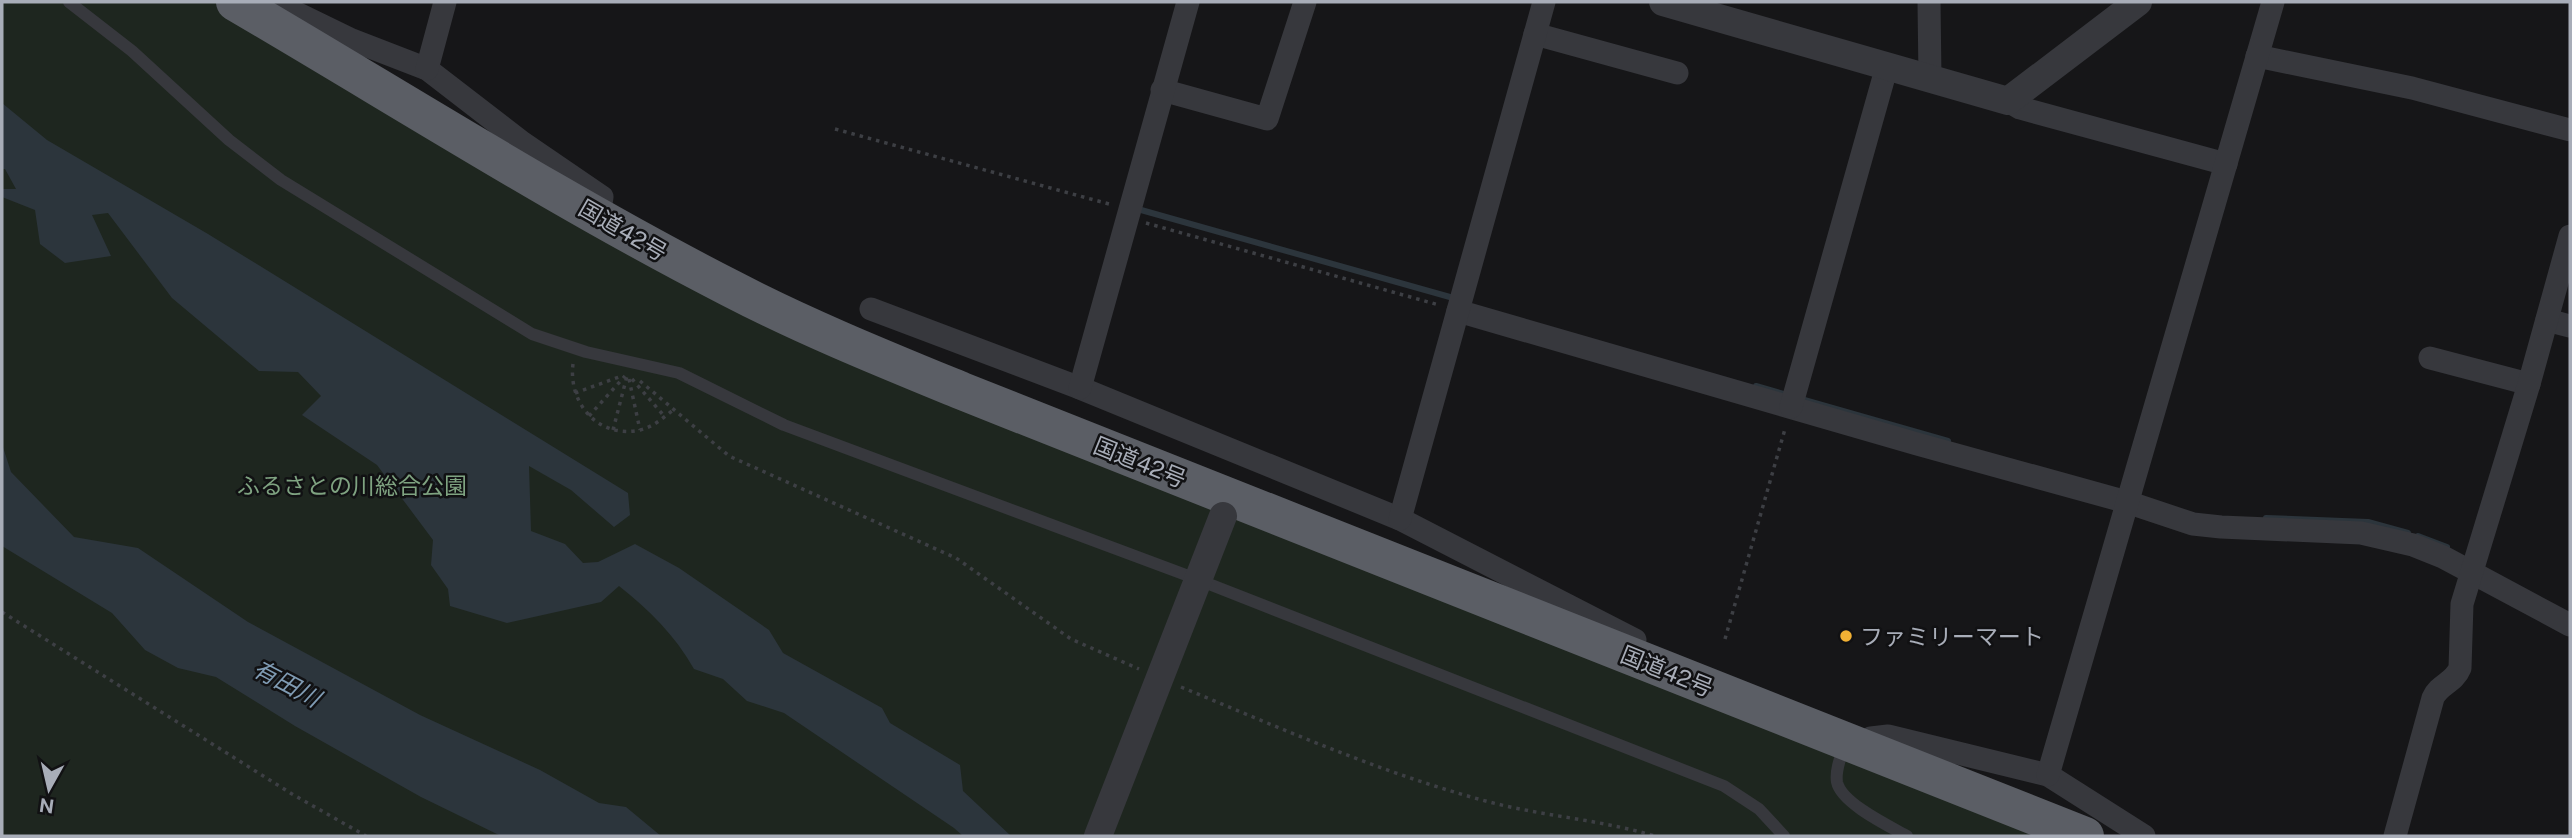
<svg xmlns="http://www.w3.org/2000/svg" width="2572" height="838" font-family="'Public Sans','Noto Sans JP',sans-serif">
<rect width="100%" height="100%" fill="#161618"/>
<!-- green -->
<polygon fill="#1e261f" points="2,2 224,2 656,257 2070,836 2,836"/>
<!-- water -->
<g fill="#2c353c">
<path d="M 2,103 L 47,140 L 208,234 L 628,493 L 630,515 L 614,527 L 571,490 L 529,466 L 531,531 L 565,544 L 583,563 L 598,562 L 635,544 L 679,568 L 769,630 L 783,653 L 882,708 L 890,723 L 960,765 L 963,791 L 1011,836 L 963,836 L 954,828 L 784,713 L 747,701 L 723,679 L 694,669 C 675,635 649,610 619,586 L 601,602 L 507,623 L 450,606 L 448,589 L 431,565 L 433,540 L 377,465 L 302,415 L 321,396 L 298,372 L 259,371 L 172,298 L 108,213 L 92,215 L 111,256 L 65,263 L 40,244 L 35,210 L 2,197 L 2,189 L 16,189 L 5,169 L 2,169 Z"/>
<polygon points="2,444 11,472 74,537 138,548 248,622 420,715 540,770 599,803 626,807 661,836 501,836 421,797 295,726 216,677 178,668 145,650 112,613 2,546"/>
</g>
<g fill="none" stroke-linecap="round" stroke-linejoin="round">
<!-- stream -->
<g stroke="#2c353c" stroke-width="6">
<polyline points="1134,208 1457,299"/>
<polyline points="1756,386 1948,441"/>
<polyline points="2266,518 2368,522 2408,533"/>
<polyline points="2418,536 2447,547"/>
</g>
<!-- path -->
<g stroke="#3d3f44" stroke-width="3.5" stroke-dasharray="3.5 5" stroke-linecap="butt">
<polyline points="835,129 1109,204"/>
<polyline points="1146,223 1439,305"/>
<path d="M 573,364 C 568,403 598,439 640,430 C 653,427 663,418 673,410"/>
<polyline points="629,379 640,430"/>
<polyline points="632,379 665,417"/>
<polyline points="640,381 729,456 956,558 1071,639 1139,669"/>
<polyline points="575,393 619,377"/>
<polyline points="589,416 625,376"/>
<polyline points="613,430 627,376"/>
<polyline points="2,612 292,794 366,836"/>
<polyline points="1725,639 1785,429"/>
<path d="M 1181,687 C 1280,728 1379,772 1482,800 C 1539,816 1598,819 1655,836"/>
</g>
<!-- service -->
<g stroke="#37383d" stroke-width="12">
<polyline points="69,2 132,51 229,140 281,180 532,334 586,352 679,373 784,425 1186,575 1724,786 1759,809 1784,836"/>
<path d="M 1845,744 C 1841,756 1835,770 1837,782 C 1841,803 1889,826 1907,836"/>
</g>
<!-- minor -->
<g stroke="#37383d" stroke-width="23">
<polyline points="1929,2 1930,78"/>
<polyline points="250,10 259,4 267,2 286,8 352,40 427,69 523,143 602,197 599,217"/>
<polyline points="1535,34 1677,73"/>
<polyline points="2257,56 2412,88 2570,130"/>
<polyline points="427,69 445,2"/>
<polyline points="1162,90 1267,119 1305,2"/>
<polyline points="2008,101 2020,108 2226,164"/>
<polyline points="871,309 1080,388 1400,519 1635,640"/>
<polyline points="1458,311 1917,444 2127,502 2193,524 2221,527 2361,533 2413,545 2443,557 2570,625"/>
<polyline points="2547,320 2570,326"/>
<polyline points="2430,358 2529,384"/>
<polyline points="1080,388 1188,2"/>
<polyline points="1791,407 1887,66"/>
<polyline points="1400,519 1544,2"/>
<polyline points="1864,750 1871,738 1888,736 2048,775 2144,836"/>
<polyline points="2048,775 2273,2"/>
<path d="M 2395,836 L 2433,698 C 2439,684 2454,683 2460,668 L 2462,604 L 2529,384 L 2570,236"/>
</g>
<!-- tertiary -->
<polyline stroke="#37383d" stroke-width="28" points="1663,2 2008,101 2138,2"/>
<!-- trunk -->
<path stroke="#5b5e65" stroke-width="38" d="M 235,2 C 399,98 560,201 730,288 C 805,327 884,359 962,391 L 2085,836"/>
<!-- tertiary-bridge -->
<polyline stroke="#37383d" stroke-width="28" points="1098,836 1223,516"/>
</g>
<!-- markers -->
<circle fill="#f2b134" stroke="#111113" stroke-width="2.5" cx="1846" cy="636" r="7"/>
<g text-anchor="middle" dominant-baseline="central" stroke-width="5" stroke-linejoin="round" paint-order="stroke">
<!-- street labels -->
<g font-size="23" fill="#a8adb8" stroke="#111113">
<text transform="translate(623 230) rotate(30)">国道42号</text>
<text transform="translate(1140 462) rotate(22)">国道42号</text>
<text transform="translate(1667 671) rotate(22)">国道42号</text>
</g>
<!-- park labels -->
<g font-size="23" fill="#7fa381" stroke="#111113">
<text x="352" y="485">ふるさとの川総合公園</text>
</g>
<!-- poi labels -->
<g font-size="23" fill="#a8adb8" stroke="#111113" text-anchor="start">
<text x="1860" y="636">ファミリーマート</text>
</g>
<!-- water labels -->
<g font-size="24" font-style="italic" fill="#7f9bb3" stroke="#111113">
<text transform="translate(287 683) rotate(28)">有田川</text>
</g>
</g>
<!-- border -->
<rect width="2572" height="838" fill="none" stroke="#a8adb8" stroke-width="7"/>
<!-- north arrow -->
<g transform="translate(49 789) rotate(188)" stroke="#111113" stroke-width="5" paint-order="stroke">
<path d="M0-5L12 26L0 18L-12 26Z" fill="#a8adb8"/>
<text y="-10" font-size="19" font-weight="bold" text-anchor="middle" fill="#a8adb8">N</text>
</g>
</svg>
